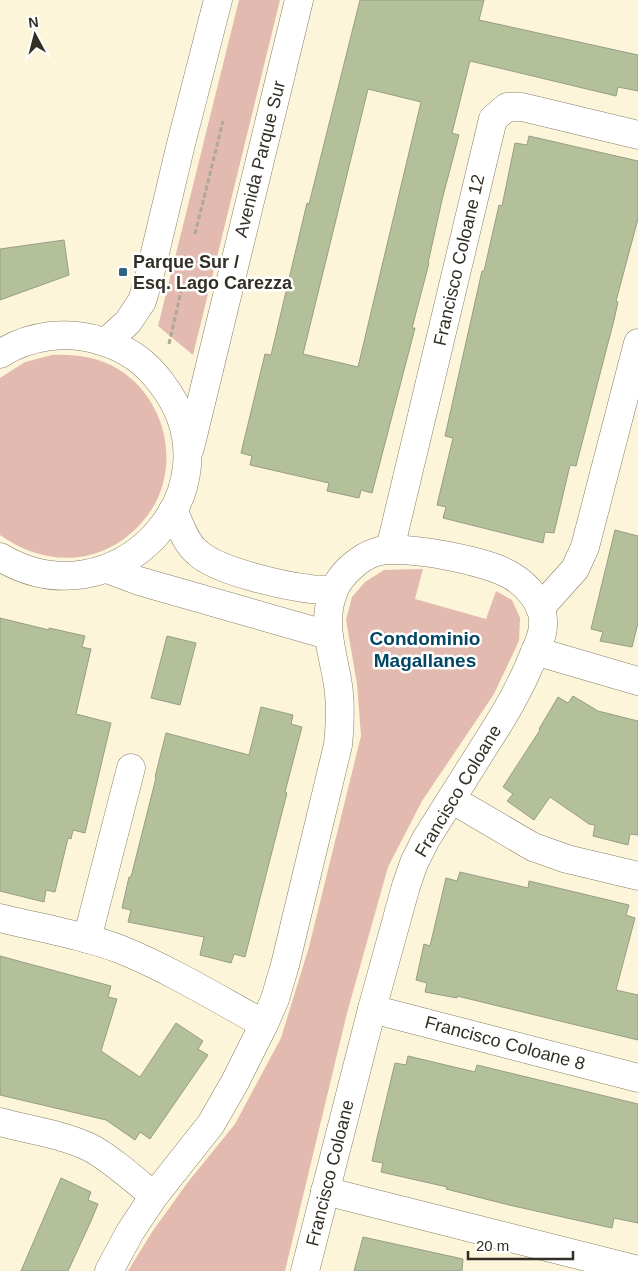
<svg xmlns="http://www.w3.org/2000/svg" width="638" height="1271" font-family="Arial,sans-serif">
<rect width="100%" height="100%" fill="#fdf5da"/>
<!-- green -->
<g fill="#e2bab0">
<polygon points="239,0 280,0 193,355 158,326"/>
<path d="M 52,355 C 75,354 98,357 118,369 C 170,401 183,475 143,521 C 128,539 108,551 86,556 C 55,562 25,553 0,535 L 0,378 L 25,362 Z"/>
<polygon points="423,569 415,599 486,619 496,591 512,600 520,618 519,641 494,694 422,801 388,867 347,1013 285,1271 128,1271 152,1232 188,1182 235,1124 281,1038 309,947 361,736 357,684 346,620 352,597 365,582 384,570"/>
</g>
<!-- building -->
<g fill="#b4c09a" stroke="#969e85" fill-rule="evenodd">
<path d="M 360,0 L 484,0 L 479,20 L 638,55 L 638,91 L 618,87 L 616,96 L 470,61 L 452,133 L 459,135 L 442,200 L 428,263 L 429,263 L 412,328 L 415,328 L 372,493 L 361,490 L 359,498 L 327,491 L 329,483 L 250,465 L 252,456 L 241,453 L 265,354 L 271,355 L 307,203 L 309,204 ZM 368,89 L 421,102 L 358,367 L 303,354 Z"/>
<polygon points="529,136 638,161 638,219 616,301 618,302 614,320 576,466 570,465 554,533 545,532 543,543 443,518 446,507 437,505 453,438 445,436 482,271 484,271 499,205 502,206 515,143 527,145"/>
<polygon points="64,240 69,275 0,300 0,249"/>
<polygon points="615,530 638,536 638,623 632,647 600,641 603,632 591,629"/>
<polygon points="0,618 49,630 49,628 85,636 82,647 91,649 76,714 111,723 85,833 73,830 71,839 68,838 55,892 46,890 44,902 0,891"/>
<polygon points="167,636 196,643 180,705 151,698"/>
<polygon points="573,696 598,711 638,721 638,835 630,834 628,845 593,836 595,825 589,824 550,797 534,820 507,801 513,794 503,787 540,730 539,729 558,697 568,703"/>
<polygon points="261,707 293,715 291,724 302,727 285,792 287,793 245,957 234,954 231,963 200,955 204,937 128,922 131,910 122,908 129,877 131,877 156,778 155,777 166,733 249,755"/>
<polygon points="460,872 528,888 529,881 629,905 626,915 635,918 616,990 638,995 638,1040 457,996 457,998 425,992 427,983 416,980 424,944 430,946 446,878 457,881"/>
<polygon points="0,956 111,986 108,997 117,999 101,1051 140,1077 176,1023 203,1041 198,1049 208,1055 150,1139 140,1132 135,1140 106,1120 0,1095"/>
<polygon points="408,1056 475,1072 477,1065 638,1104 638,1223 614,1218 612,1228 509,1205 446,1189 447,1187 381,1172 383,1163 372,1161 377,1138 395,1063 406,1065"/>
<polygon points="61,1178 91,1192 88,1200 98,1204 91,1221 68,1271 21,1271"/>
<polygon points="363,1237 463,1259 462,1271 354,1271"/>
</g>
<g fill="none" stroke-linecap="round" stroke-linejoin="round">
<defs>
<g id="minor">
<polyline points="106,342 128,322 142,301 149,278 181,144 218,0"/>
<path d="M 0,354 C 29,335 68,330 101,341 C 126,348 147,363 162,384 C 243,490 115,626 0,557"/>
<polyline points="190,448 299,0"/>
<path d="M 173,510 C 180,524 185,543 198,553 C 217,571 284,586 311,589 C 318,590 326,589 334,590"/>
<polyline points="390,549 493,119 507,107 522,107 638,135"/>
<polyline points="107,569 139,581 328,635"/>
<polyline points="540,608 575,569 585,547 638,343"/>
<polyline points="535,651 638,681"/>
<polyline points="451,799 533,847 567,859 638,876"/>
<path d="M 0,918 C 40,928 83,935 122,950 C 171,970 218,999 264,1024"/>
<polyline points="87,939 131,768"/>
<polyline points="372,1009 638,1078"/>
<path d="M 0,1122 C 29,1130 61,1134 89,1147 C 109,1157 136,1181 154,1196"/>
<polyline points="325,1191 638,1270"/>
<path d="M 109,1271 L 130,1232 L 154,1196 L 211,1124 L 235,1082 L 264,1024 L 275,999 L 285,965 L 338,745 C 340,725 341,705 338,685 C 333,652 320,621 335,588 C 342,573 360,557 376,552 C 403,544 488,561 512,576 C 528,586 545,605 543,625 C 543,635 538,645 534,654 C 521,688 502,719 482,750 C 463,780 445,809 426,839 L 414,863 L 406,886 L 372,1009 L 305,1271"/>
</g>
</defs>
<!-- minor casing -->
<use href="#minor" stroke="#867e66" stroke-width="29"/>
<!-- path -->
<g stroke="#aea894" stroke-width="3" stroke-dasharray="5 2.5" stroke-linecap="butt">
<polyline points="195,234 223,121"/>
<polyline points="169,344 182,287"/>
</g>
<!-- minor -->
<use href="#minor" stroke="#fff" stroke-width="28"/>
</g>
<!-- markers -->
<rect fill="#316280" stroke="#fff" stroke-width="2" x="118" y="267" width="10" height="10" rx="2.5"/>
<g text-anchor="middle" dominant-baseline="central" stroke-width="5" stroke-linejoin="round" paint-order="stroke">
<!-- street labels -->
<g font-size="18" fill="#322f25" stroke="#fff">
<text transform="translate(260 159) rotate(-76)">Avenida Parque Sur</text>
<text transform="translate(459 260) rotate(-77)">Francisco Coloane 12</text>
<text transform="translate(458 791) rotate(-59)">Francisco Coloane</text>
<text transform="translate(505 1043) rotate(15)">Francisco Coloane 8</text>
<text transform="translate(330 1173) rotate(-76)">Francisco Coloane</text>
</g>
<!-- poi labels -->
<g font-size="18" font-weight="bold" fill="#322f25" stroke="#fff" text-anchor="start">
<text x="133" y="262">Parque Sur /<tspan x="133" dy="21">Esq. Lago Carezza</tspan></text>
</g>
<!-- neighbourhood labels -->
<g font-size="19" font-weight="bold" fill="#024564" stroke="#fff">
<text x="425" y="638">Condominio<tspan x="425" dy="22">Magallanes</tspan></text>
</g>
</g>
<!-- north arrow -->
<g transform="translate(35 35) rotate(353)" stroke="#ffffff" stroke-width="4" paint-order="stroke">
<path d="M0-4L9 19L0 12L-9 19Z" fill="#322f25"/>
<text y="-8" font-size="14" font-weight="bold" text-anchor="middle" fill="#322f25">N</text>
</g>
<!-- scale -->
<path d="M468 1251v8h105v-8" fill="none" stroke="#322f25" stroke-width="2.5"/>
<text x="476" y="1251" font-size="15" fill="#322f25" stroke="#ffffff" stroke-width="4" paint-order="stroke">20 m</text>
</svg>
